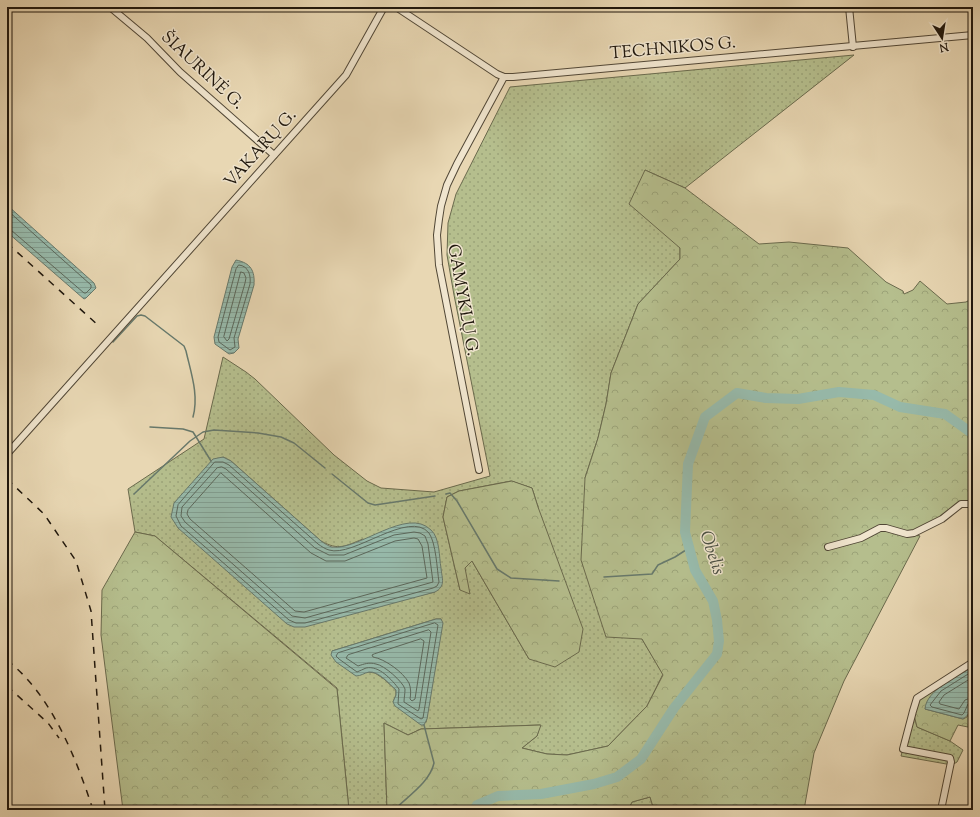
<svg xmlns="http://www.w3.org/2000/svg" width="980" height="817" font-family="'Sorts Mill Goudy',serif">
<defs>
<pattern id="grass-dots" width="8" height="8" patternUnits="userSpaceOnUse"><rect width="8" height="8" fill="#b5be8d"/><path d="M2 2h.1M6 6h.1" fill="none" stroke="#9ba378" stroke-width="1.8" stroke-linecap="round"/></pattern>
<pattern id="forest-crowns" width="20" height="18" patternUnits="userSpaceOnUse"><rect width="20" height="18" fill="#b5be8d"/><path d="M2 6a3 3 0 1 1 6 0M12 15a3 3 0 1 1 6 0" fill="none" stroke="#9ba378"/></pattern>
<pattern id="water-rules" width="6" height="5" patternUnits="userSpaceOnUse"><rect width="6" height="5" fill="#97baab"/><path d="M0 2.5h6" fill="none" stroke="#829f92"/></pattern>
</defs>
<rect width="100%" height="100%" fill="#e8d7b3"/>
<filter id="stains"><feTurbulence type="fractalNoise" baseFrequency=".005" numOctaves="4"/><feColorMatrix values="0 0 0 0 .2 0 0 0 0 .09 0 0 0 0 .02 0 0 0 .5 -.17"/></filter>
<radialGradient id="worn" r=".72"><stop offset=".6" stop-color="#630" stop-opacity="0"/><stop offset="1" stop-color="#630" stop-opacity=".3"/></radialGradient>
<!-- grass -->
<g fill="url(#grass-dots)" stroke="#6a6a4d" fill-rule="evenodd">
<path d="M 854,55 L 685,188 L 645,170 L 680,248 L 680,259 L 638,304 L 611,373 L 606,404 L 598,438 L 585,478 L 642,639 L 663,674 L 647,706 L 608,746 L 567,755 L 547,754 L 522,748 L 537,736 L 540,725 L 421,729 L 408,735 L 384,723 L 387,810 L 349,810 L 337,688 L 155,536 L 135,532 L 128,489 L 204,439 L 223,357 L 246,372 L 255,379 L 334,455 L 367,481 L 381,488 L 434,492 L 490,476 L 454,295 L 447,255 L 448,223 L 456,194 L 510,87 ZM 223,457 L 231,461 L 321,541 C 339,551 345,546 363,539 L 435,592 L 422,595 L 174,503 ZM 511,481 L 532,488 L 538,507 L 529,659 L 472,561 L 465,568 L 460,590 L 443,517 L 447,497 L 459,491 ZM 436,619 L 441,619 L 442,623 L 426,722 L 393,702 L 396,695 L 396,690 L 384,679 L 375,673 L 368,672 L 332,651 Z"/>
<polygon points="913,711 917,727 950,741 963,750 957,762 952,765 901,756"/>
<polygon points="650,797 654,810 628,810 632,802"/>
</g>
<!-- forest -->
<g fill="url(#forest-crowns)" stroke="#6a6a4d">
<polygon points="645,170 685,188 759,244 789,242 848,248 886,282 903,291 904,294 913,290 920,281 947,304 966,302 973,298 973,504 964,503 915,534 920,536 844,681 814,753 804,810 654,810 650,797 632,802 628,810 387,810 384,723 408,735 421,729 541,725 537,736 522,748 547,754 567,755 608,746 647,706 663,675 642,639 606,637 581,560 585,478 598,438 606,404 611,373 638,304 680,259 680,248 629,204"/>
<polygon points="512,481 532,488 538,507 583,629 579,652 555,667 529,659 472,561 465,568 470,594 460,590 443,517 447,497 459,491"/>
<polygon points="135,532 155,536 337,689 349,810 123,810 101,635 102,590"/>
<polygon points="973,662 973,667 938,688 925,709 963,719 967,717 973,703 973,728 958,725 950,741 917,727 913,711 917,698"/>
</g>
<!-- water -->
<g fill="url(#water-rules)" stroke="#67796c">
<polygon points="7,205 94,283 96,288 86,298 84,299 7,232"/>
<path d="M 236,260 C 251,263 255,271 254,285 L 238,339 L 239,348 L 234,353 L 229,354 L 215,344 L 214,337 L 232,267 Z"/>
<path d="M 223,457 L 231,461 L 321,541 C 324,543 328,546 332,547 C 359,551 407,506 431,530 C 440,538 439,557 441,568 C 442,579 446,586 435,592 L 305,627 L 294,627 L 287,624 L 178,528 L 171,517 L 174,503 L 213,459 Z"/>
<path d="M 436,619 L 441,619 L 443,623 L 427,719 L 424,725 L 421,725 L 395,706 L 393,702 L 396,695 L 396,690 C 389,684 379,671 369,672 C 364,673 361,676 356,676 L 336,662 L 331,655 L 332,651 Z"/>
<path d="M 973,667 C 973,681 977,711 963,719 L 925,709 C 926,690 958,676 973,667 Z"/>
</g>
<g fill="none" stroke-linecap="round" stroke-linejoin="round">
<!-- shore -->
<g stroke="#5b685c" stroke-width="1">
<polyline points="7,210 91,285 91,288 86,293 84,293 11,230 7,229"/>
<path d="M 239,265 C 249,266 251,276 250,284 L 234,338 L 235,347 L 230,350 L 219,342 L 218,337 L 236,269 Z"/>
<polygon points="241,272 244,273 246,278 245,283 229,339 227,341 224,337"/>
<path d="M 215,462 L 223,462 L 229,465 L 318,544 C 321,546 325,549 329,550 C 353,558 409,509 429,533 C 436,543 437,569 439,582 L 437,586 L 433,588 L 305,623 L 296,623 L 289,620 L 181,526 L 176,516 L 178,505 Z"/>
<polygon points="222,467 226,469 315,548 329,555 344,555 394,535 414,532 420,533 425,536 428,544 433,582 305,618 292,616 185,522 181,516 182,507 217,468"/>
<polygon points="221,473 311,553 326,561 345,561 395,541 414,538 418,539 422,546 427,578 304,612 295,611 190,519 187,514 188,510"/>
<path d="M 435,623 L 438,625 L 423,718 L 421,719 L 398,704 L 399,689 C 392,680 379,665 366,668 C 363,669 360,671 357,672 L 339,659 L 336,656 L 338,653 Z"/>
<path d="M 429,630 L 431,632 L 419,709 L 418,711 L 404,702 C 404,698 405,694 405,689 C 403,682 384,665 376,664 C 369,662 364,664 358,666 L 346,658 L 348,655 Z"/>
<path d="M 421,639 L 424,641 L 415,699 L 412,701 L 410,699 C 411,694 411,688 409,683 C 403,672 385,659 373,657 L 372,655 L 374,654 Z"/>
<polyline points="973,671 941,691 930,705 932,707 962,715 964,713 968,704 973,702"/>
<polyline points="973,677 944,695 939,702 940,704 959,709 965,700 973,697"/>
</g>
<!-- stream -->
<g stroke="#67796c" stroke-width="1.5">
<path d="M 113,342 L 137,316 L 141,315 L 145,316 L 184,346 L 186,351 C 191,373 199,395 193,417"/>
<polyline points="150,427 183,429 193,432 211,461"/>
<polyline points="332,474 368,503 375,505 435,496"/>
<polyline points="134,494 190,441 203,432 214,430 258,433 281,437 294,443 325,468"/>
<polyline points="446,494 450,493 457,501 497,569 511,578 559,581"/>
<polyline points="604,577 652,574 658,565 675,557 689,548"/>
<path d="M 394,810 C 408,796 430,782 434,763 L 424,725"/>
</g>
<!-- river -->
<polyline stroke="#97baab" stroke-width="10" points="474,810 477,805 498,796 541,794 594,784 617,777 641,759 674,708 717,654 719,641 717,620 713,601 695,570 685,532 688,464 705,417 737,393 766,398 798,399 839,392 874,395 900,407 945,414 973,434"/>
<defs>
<g id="minor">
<polyline points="110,7 147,38 180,72 274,155"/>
<polyline points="396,7 497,74 504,77 513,77 973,35"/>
<polyline points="849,7 853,47"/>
<polyline points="7,454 346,75 384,7"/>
<polyline points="479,470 439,265 437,235 439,219 441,206 447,185 457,164 504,77"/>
<polyline points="828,547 861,538 880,528 886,528 907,534 914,533 942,519 961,504 973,504"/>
<polyline points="941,810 951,762 950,758 903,749 913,711 917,698 973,662"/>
</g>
</defs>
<!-- minor casing -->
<use href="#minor" stroke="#514736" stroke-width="8"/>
<!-- minor -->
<use href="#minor" stroke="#f0e5ce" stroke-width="6"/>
<!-- rail -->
<g stroke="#1f170d" stroke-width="1.5" stroke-dasharray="7 7" stroke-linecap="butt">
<polyline points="7,243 99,326"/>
<polyline points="7,479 44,514 76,561 91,611 105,810"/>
<path d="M 7,660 C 14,666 21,672 27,679 C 58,713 79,766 93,810"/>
<polyline points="7,686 48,723 59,738"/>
</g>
</g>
<g text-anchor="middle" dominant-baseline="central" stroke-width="3" stroke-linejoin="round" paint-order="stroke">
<!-- street labels -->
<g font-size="17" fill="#1f170d" stroke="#f0e5ce">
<text transform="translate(673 49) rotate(-5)">TECHNIKOS G.</text>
<text transform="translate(202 71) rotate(43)">ŠIAURINĖ G.</text>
<text transform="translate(261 149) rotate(-48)">VAKARŲ G.</text>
<text transform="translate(462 300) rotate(80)">GAMYKLŲ G.</text>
</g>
<!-- water labels -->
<g font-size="18" font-style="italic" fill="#495044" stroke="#f0e5ce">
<text transform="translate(711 553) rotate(71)">Obelis</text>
</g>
</g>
<!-- margin -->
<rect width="980" height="817" fill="none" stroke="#e8d7b3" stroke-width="24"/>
<rect x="8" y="8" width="964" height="801" fill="none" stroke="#1f170d" stroke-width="2"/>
<rect x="12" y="12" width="956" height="793" fill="none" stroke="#1f170d"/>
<!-- north arrow -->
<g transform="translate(942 38) rotate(168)" stroke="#f0e5ce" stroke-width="3" paint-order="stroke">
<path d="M0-3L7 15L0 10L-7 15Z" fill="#1f170d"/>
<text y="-6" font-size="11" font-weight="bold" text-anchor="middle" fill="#1f170d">N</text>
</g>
<rect width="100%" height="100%" filter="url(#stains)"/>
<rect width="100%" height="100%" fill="url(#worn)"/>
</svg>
